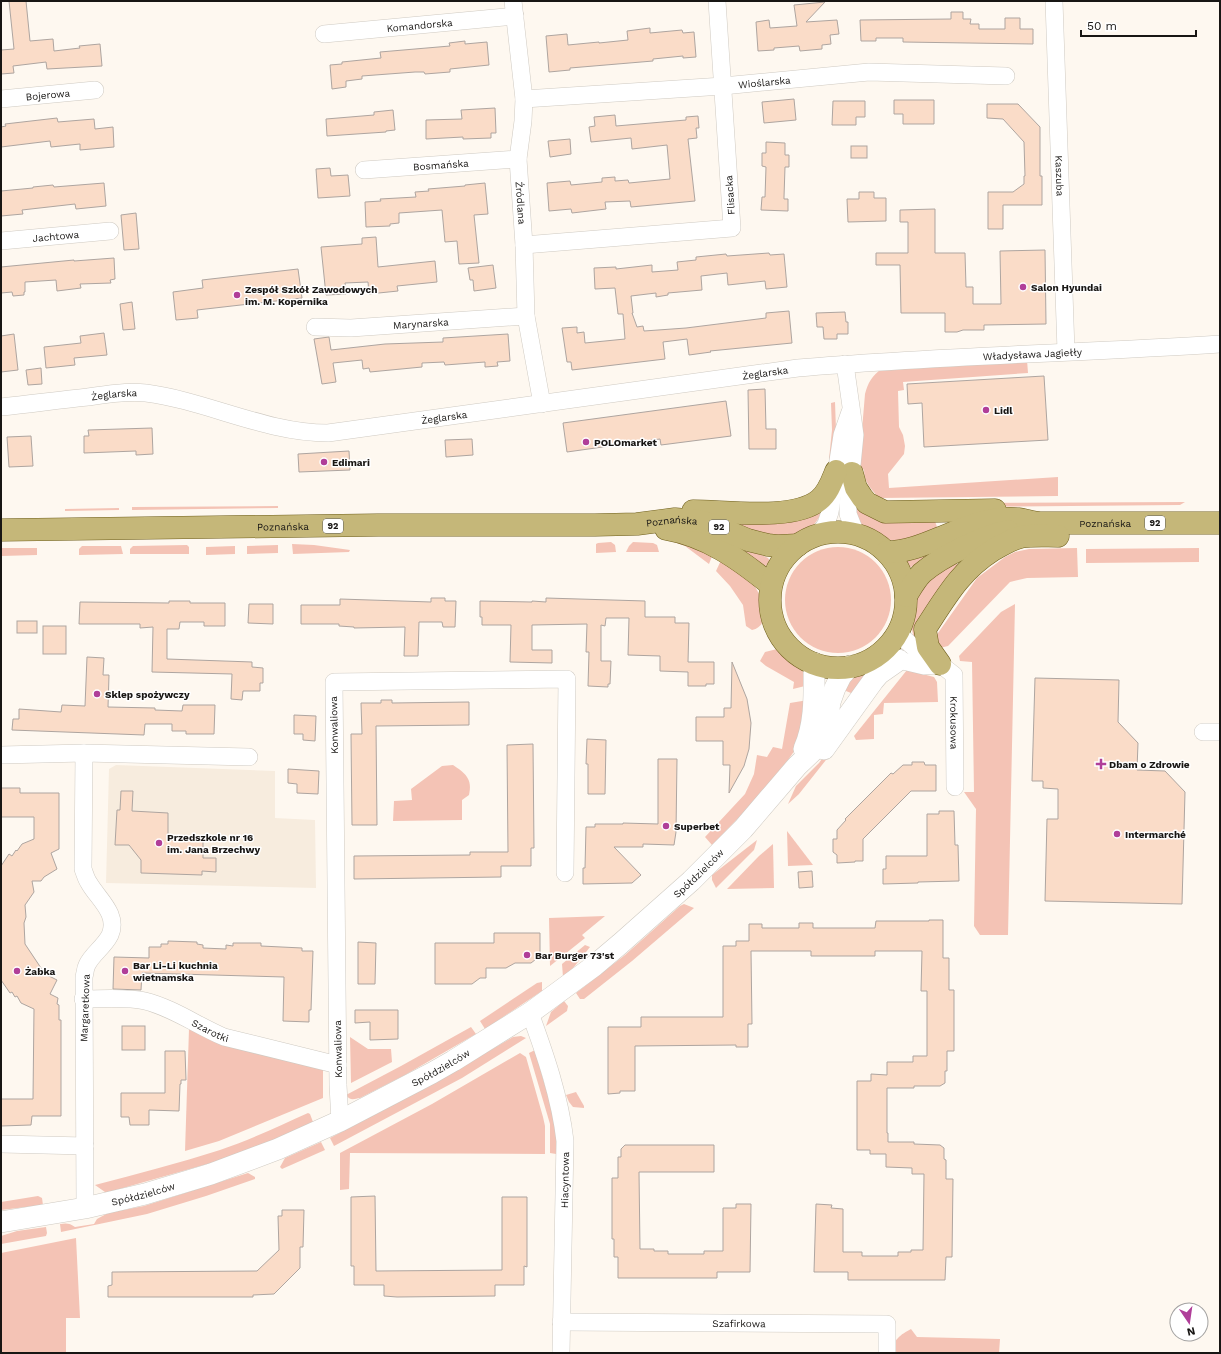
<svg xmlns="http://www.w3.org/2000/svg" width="1221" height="1354" font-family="'Work Sans',sans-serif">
<rect width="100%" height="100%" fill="#fef8f0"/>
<!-- built -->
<polygon fill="#f7ecde" points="116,765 275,771 275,818 315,820 316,888 106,883 109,769"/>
<!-- green -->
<g fill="#f4c3b5">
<path d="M 1027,360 L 1028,373 L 903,382 L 904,390 L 898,391 L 899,427 L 903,435 L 905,446 L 904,454 L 888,474 L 889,488 L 1058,477 L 1058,496 L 879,498 C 871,489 864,482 864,470 L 859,466 L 865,394 C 868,383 872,375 882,369 Z"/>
<polygon points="835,402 836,430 834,465 829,459 832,430 831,403"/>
<path d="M 853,499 L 934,518 L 939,533 C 931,535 922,539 913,540 C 894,543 867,538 858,520 C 855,514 854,506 853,499 Z"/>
<polygon points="1185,502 1180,505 945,507 950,503"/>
<polygon points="278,506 278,508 132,510 132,507"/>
<polygon points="819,506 823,512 813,526 809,529 791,535 783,536 744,531 729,518"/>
<polygon points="119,508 119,510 65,511 65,509"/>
<polygon points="659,534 714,551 709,564 685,546 657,536"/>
<polygon points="727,537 768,558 770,561 770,564 765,566 729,546"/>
<polygon points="611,542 615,545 616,552 596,553 596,544 598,543"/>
<polygon points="633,542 653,543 657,545 659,552 626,552 629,546"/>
<polygon points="945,542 948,550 911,567 908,567 906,564 907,561"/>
<polygon points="292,544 314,545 350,550 349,552 293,554"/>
<polygon points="187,545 189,547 189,554 130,554 130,549 133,546"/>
<polygon points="278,545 278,553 247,554 247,546"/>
<polygon points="82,546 121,546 123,554 79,555 79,549"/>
<polygon points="235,546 235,554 206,555 206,547"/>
<circle cx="838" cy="600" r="53"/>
<polygon points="2,548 37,548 37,555 2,556"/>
<polygon points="1077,548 1078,577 1027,578 1010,582 948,646 940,648 933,640 977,578 1005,557 1015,552 1029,549"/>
<polygon points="1199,548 1199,562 1086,563 1086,549"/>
<path d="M 723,556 C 732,564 748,576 754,585 C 760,594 767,610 763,621 C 761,626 757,629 752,630 L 746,626 L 743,605 L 730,586 L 716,571 Z"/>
<path d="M 955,560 L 960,570 L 919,634 L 914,638 C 903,604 929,578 955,560 Z"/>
<polygon points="1015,604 1008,935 980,935 974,926 976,809 964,792 974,792 972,662 960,661 959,656 1001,612"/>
<path d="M 777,649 C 793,649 804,672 809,685 L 793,689 L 794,682 L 766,666 L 760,661 L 765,652 Z"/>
<polygon points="874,664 856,695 841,689 856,672"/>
<polygon points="907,670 934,677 937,682 938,702 884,703 883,714 874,715 874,739 856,740 854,736"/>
<polygon points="808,700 802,740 788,760 750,806 712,845 705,837 745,794 754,774 757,755 767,757 773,747 782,749 790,703"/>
<polygon points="855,714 860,717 799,794 788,804 796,786 819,763"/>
<path d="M 453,765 C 465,773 473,779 469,795 L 462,800 L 462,820 L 393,821 L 394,801 L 412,800 L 411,789 L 442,766 Z"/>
<polygon points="787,831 813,865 788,866"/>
<polygon points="757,840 754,850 716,888 712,880 712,875"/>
<polygon points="773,844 774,888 727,889 759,856"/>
<polygon points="684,904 694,908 632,961 584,999 580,999 576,993 625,955 680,906"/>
<polygon points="605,916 582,935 585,938 550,966 549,918"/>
<polygon points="585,945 590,947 570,972 563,977 562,964"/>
<polygon points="542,982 542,991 485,1029 480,1021 537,983"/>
<polygon points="564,1001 568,1006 567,1011 546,1026 551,1012"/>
<path d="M 471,1027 L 476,1034 L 405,1075 L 360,1098 C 354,1099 350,1101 346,1095 L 401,1066 Z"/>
<polygon points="189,1029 323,1067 323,1098 219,1141 185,1151"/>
<polygon points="521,1036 526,1038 462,1078 334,1146 330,1138 422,1090 513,1037"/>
<polygon points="350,1037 368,1049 391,1049 392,1062 351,1083"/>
<polygon points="535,1050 556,1125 556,1154 550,1153 550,1124 529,1053"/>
<polygon points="520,1053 526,1057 543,1117 545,1126 545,1154 350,1153 349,1189 340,1190 340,1153 432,1104"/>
<polygon points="576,1092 584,1106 584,1108 573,1107 569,1102 566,1095"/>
<path d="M 308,1113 L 310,1114 L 313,1122 L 272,1141 L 225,1159 L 109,1192 L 105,1192 L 95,1185 C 137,1174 179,1163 220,1150 C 250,1140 279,1126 308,1113 Z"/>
<polygon points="321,1142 325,1150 282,1169 280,1167 285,1158"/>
<path d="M 248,1173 L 255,1177 L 255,1179 L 206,1196 L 147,1214 L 61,1232 L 60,1224 C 66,1223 70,1223 75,1227 L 94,1224 L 97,1219 L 108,1213 L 144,1206 Z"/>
<polygon points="38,1196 42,1198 43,1205 1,1210 1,1202"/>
<polygon points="46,1227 47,1233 46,1236 1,1244 1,1236 17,1231"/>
<polygon points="76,1238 80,1318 66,1318 66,1353 1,1353 1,1253"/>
<path d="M 911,1329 L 917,1337 L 1000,1339 L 999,1353 L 897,1353 C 889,1341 902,1334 911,1329 Z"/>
</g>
<!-- building -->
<g fill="#fadcc8" stroke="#aea5a0">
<polygon points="9,1 26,1 30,41 53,39 54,51 80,48 79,46 100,44 102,66 47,69 46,62 13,66 14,73 1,74 1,50 14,49"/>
<polygon points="825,2 806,22 837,20 839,34 830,35 831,44 822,45 822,49 800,51 799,46 774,48 774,50 758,51 756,22 769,20 770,28 797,26 794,5"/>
<polygon points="951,12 963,12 963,19 971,19 970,24 979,24 979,29 1005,29 1005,18 1020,18 1020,29 1033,29 1033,44 903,42 903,38 876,38 876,41 861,41 860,20 951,19"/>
<polygon points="650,28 650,33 682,30 683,33 694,32 696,57 683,58 683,56 653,59 653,61 570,68 570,70 549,72 546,36 567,34 568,45 599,42 599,43 628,40 627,31"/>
<polygon points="465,41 465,44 487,42 489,65 450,69 450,72 425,74 424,72 415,72 362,76 362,79 346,81 346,87 332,89 330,65 342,64 342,62 381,58 380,52 450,46 449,43"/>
<polygon points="794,99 796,120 764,123 762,102"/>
<polygon points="894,100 934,100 934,124 903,124 903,114 894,114"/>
<polygon points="833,101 865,101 865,117 856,117 856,125 832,125"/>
<polygon points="987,104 1018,104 1040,127 1040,176 1042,176 1042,205 1003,205 1003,229 988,229 988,192 1013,192 1024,184 1024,176 1025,176 1024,142 1003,119 987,118"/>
<polygon points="495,108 496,133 491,133 491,138 463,139 463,137 426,139 426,120 462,119 461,110"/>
<polygon points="393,110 395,130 386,131 386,132 327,136 326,119 374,115 374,112"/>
<polygon points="615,115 616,126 686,120 686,117 698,116 699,128 696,128 697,138 688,139 695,201 631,207 630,201 605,202 606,209 572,213 571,209 549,211 547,183 570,181 571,185 602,182 602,178 615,177 615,181 628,180 629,183 670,179 667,145 632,149 631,138 591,142 589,127 595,126 594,117"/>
<polygon points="57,118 58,122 94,119 95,129 113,127 114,147 80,150 80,144 51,147 50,141 1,147 1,127 6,126 5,124"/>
<polygon points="570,139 571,154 550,157 548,141"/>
<polygon points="766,142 785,143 785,155 789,155 789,167 785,167 784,197 784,199 788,199 788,211 761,210 762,197 765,197 766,167 762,166 762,153 766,153"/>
<rect x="851" y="146" width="16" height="12"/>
<polygon points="330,168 331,176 348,175 350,196 318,198 316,169"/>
<polygon points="104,183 106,206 76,209 75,204 22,210 23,214 1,216 1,191 33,188 33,187 53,185 54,187"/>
<polygon points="485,183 488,214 474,215 479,263 459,264 457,241 445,242 442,210 399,213 399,223 390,224 390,226 366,227 365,202 381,201 380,199 416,197 415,192 429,191 428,189 465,186 465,185"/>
<polygon points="859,192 874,192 874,198 886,198 886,221 848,222 847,199 859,199"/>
<polygon points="935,209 935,253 965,253 966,287 973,287 973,304 1001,304 1000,251 1045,250 1046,324 984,325 984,330 963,330 957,332 945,332 945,313 901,313 900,265 876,265 876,253 908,253 908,222 900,222 900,210"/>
<polygon points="136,213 139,249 124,250 121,215"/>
<polygon points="376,237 378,267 435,261 437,282 397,286 398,291 369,294 368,282 345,283 346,294 326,295 321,247 362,244 362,238"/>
<polygon points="769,253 770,255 784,254 787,287 766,289 765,281 728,285 727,273 701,276 702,290 668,293 668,295 656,297 656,293 631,296 633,313 632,313 637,327 643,326 644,331 686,328 766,318 766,313 789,311 792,343 710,351 711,352 689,355 687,339 663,342 665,359 572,370 571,362 567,362 562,328 577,327 577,333 584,332 585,343 625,339 623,314 618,314 615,288 595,289 594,268 616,267 616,269 652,265 652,272 678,270 677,262 696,260 696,257 726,254 727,256"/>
<polygon points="114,258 115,279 110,280 111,283 80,284 81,288 57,291 56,280 25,282 25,292 24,292 24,295 13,296 12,292 1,293 1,267 74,260 74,261"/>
<polygon points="493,265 496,288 474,291 473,280 470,280 468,268"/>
<polygon points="298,269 302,298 197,310 198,318 176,320 173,292 203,288 202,280"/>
<polygon points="132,302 135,329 123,330 120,304"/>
<polygon points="845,312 846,322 848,322 848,334 837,334 837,339 824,339 823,327 817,327 816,313"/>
<polygon points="104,333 107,355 74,358 75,365 46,368 44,347 81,343 80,336"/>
<polygon points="14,334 18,370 1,372 1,336"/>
<polygon points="508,334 510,361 497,362 498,366 485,367 485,362 445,365 444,362 422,363 422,367 370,372 369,368 363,369 362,360 333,363 336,382 322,384 314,339 329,337 331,350 385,344 443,342 443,338"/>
<polygon points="41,368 42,384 28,385 26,370"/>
<polygon points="1044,376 1048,440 924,447 922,403 908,404 907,384"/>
<polygon points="765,389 766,429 776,429 776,449 749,449 748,390"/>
<polygon points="726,401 731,436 661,445 660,439 567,452 563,423"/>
<polygon points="152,428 153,454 136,455 136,451 84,453 84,436 89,436 88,430"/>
<polygon points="31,436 33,466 9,467 7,437"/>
<polygon points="472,439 473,455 446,457 445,440"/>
<polygon points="349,451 350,470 299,472 298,454"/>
<polygon points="431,598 445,598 445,601 456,601 455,627 443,627 442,622 419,622 418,656 404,656 405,627 354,628 354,627 339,626 339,624 301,624 301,605 340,605 340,599 431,602"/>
<polygon points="546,598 645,601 645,617 675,617 675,623 689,623 688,662 714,662 714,684 706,684 706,686 688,686 688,672 660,671 660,656 628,655 629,618 606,618 605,626 601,625 601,661 611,661 610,684 608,684 608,687 588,686 589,652 586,652 587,624 532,625 532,650 552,650 552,663 510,662 511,625 482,625 482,617 480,617 480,601 532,602 532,601 546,602"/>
<polygon points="169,601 190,601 190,603 225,603 225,626 204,626 204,622 180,622 179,629 167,629 167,659 252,662 252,667 263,668 263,683 260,683 260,691 243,691 242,700 231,699 232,674 152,672 153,627 140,628 140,624 79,624 80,602 169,603"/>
<polygon points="249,604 273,604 273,624 248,623"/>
<rect x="17" y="621" width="20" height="12"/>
<rect x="43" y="626" width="23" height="28"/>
<polygon points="87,657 104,658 103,675 109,675 108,707 155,708 155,710 182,711 183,705 215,705 214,734 186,734 186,731 172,731 172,724 145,724 144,735 12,730 13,719 19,719 19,709 61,712 62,705 85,706"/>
<polygon points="732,662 747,699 751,723 749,749 744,766 729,793 730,765 723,765 723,741 696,741 696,717 724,717 724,708 731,708"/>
<polygon points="1035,678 1119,680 1118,722 1138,743 1137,770 1165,771 1185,792 1182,904 1045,901 1047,819 1058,819 1058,789 1043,788 1043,781 1032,781"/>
<polygon points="381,700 392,700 392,703 469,702 469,725 376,726 377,825 352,825 351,734 362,734 361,703 381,703"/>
<polygon points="294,715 316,716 315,741 303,740 303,734 294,734"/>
<polygon points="587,739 606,740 605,794 588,794 588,764 586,764"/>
<polygon points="533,744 534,848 531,848 531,866 501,866 501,877 354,879 354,856 470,855 470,852 508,852 507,745"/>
<polygon points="658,759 677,759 676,832 674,845 643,844 643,847 614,847 641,875 632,883 583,884 583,868 585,868 586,827 595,827 595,824 623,824 623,823 658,824"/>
<polygon points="912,762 924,762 925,765 936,765 936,791 911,791 863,839 863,861 855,861 855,862 837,863 837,855 833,852 833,839 837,839 837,830 846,820 845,819 891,773 893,774 903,765 912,765"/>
<polygon points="288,769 319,771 318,794 297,793 297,784 288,783"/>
<polygon points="1,788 20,788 20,793 59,793 59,849 51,853 57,869 44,877 41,881 32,881 34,892 25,905 26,917 24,923 25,944 45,974 57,980 50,994 58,998 57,1004 59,1005 59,1020 61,1020 61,1116 32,1116 31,1125 1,1126 1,1099 33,1099 34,1009 21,1003 17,996 15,997 12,992 10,993 1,980 1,866 9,854 12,856 16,850 17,851 22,844 34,839 34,817 1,817"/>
<polygon points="121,791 133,791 132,811 168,813 168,840 203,840 203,858 216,858 216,872 202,871 202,875 141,873 141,860 129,845 115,845 117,810 120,810"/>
<polygon points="939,811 954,811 955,845 958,845 959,881 918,882 918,883 883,884 883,869 886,869 886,856 927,856 927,814 939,814"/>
<polygon points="812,871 813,887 799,888 798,872"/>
<polygon points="929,920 943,920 943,958 949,958 949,990 954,990 954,1051 947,1051 947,1071 945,1071 945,1083 940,1086 914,1086 914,1088 887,1088 887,1133 888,1133 888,1142 914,1142 914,1144 940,1145 944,1148 944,1159 946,1160 946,1179 953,1179 952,1257 946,1257 945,1280 848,1280 848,1272 814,1272 816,1204 832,1205 831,1208 843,1209 843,1252 862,1252 862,1256 898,1256 898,1252 911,1252 911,1250 923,1250 924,1174 912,1174 912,1168 886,1167 886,1154 870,1154 870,1150 857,1150 857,1081 871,1081 871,1074 887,1075 887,1062 913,1062 913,1056 927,1056 927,991 921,991 922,951 875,951 875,956 811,956 811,951 751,951 752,1024 748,1024 748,1047 736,1047 736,1045 635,1046 635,1091 620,1091 620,1093 608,1094 608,1027 641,1027 641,1017 723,1017 723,946 736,946 736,941 749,941 749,924 762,924 762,928 799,928 799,923 813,923 813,928 875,928 876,921 929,921"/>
<polygon points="494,933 540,933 540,956 531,963 515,963 506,968 486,968 486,978 480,978 472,984 435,984 435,943 494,943"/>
<polygon points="168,941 197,942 197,944 203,945 203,948 226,949 226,945 233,946 233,943 261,943 261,946 302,948 302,951 313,951 311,1010 309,1010 309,1022 283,1021 284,977 142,973 141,990 113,989 114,957 149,958 149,947 161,947 161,944 168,944"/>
<polygon points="358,942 376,943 375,984 358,984"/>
<polygon points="355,1010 398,1010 398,1039 370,1040 370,1022 355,1023"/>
<rect x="122" y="1026" width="23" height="24"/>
<polygon points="165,1051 185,1051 186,1080 181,1080 181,1084 180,1084 179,1111 149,1110 149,1125 130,1125 129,1117 121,1117 121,1093 165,1093"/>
<polygon points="625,1145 714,1145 714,1172 639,1172 640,1249 654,1249 654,1251 668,1251 668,1254 704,1254 704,1251 723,1251 723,1208 736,1208 736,1204 751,1204 750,1272 717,1272 717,1278 618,1278 618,1257 614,1257 614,1239 612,1239 612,1178 618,1178 618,1157 621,1157 621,1149"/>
<polygon points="375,1196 376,1271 502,1270 502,1197 527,1197 527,1267 524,1266 524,1285 495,1285 495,1296 397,1297 384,1296 384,1285 354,1285 354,1266 351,1266 351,1197"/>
<polygon points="282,1210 304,1210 303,1247 300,1247 300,1268 274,1294 253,1295 253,1297 108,1297 108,1286 112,1285 112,1272 257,1271 279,1250 278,1216 282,1216"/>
</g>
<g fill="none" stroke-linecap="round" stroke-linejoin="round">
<defs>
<g id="minor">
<path id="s1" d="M 513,1 L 524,99 L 523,121 L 518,159 L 524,245 L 526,316 L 542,404"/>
<path id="s2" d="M 1054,1 L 1066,351"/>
<path id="s3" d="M 324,34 L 515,16"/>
<path id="s4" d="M 1,99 L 95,90"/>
<path id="s5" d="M 524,99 L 723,86 L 869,72 L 1006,76"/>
<path id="s6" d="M 364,170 L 518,159"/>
<path id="s7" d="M 1,241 L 110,231"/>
<polyline points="524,245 732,228 717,1"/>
<path id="s8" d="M 315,327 L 351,328 L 526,316"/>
<polyline points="845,364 855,435 848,506 848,514 856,534"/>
<path id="s9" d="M 1,407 C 30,404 59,400 88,397 C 107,394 127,391 146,393 C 207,401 266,433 328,433 L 798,368 C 939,356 1080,353 1220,344"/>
<polyline points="819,534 826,524 830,512 842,435 850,412"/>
<path id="s10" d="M 898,632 L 903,638 L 925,657 L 940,664 L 954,675 L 955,787"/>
<polyline points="873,658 886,657 924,666 938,665"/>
<polyline points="1203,732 1220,732"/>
<path d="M 84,753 L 83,869 C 85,874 86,879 89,883 C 98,899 119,914 110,935 C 104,947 92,954 87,965 C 85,969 85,974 84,977 L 85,1208"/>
<polyline points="1,755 84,753 249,757"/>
<path id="s11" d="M 83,999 C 102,999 128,997 145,1001 C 173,1008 198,1026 224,1037 L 338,1065"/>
<path d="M 530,1013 C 545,1054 560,1097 565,1141 L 561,1353"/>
<polyline points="340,1121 338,1085 334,682 567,679 565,873"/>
<polyline points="1,1144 85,1146"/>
<path id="s12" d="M 561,1322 L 887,1324 L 887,1353"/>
</g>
<g id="tertiary">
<path d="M 804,749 C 816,722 814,692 814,663"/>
<polyline points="824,749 873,681 879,674 899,660"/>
<path id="s13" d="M 1,1222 L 85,1208 L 145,1194 L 211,1174 L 278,1149 L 340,1121 L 432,1073 L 453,1061 L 530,1013 L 594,966 L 620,944 L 691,881 L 743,829 L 797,766 L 818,746 L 827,723 L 830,702 L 835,688 L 841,676 L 850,666"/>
</g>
<g id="primary">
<polyline points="852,473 856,488 862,497 867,503 885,512 995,510"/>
<path d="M 693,511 C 725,511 794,521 819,500 C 828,493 832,481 836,471"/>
<path d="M 666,529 C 707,536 739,559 771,585"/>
<path id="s14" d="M 1,530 L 378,525 L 595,525 L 637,524 L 675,519 L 699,521 L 710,524 L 748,540 L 768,545 L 777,546 L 798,545"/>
<circle cx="838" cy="600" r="68"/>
<path id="s15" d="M 887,552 C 906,552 923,545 940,538 C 964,528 991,516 1018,519 C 1025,520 1032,522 1039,523 L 1220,523"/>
<path d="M 906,596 C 911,588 915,580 922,573 C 943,555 981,538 1008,531"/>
<path d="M 940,664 L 928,647 L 925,629 C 946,597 960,571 993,550 C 1002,545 1011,539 1021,537 C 1033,535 1046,536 1058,536"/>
</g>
</defs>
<!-- minor casing -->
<use href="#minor" stroke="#cfcac2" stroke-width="18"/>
<!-- tertiary casing -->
<use href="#tertiary" stroke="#cfcac2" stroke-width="22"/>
<!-- primary casing -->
<use href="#primary" stroke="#6f5f1c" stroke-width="23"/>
<!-- minor -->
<use href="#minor" stroke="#fff" stroke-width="17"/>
<!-- tertiary -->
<use href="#tertiary" stroke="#fff" stroke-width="21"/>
<!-- primary -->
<use href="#primary" stroke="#c5b779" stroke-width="22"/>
</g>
<!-- markers -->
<g fill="#b03e99" stroke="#fff" stroke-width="1.5">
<circle cx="1023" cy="287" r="4"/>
<circle cx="237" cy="295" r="4"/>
<circle cx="986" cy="410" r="4"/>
<circle cx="586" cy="442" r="4"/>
<circle cx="324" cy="462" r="4"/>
<circle cx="97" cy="694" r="4"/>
<path d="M1099 758h4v4h4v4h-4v4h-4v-4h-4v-4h4z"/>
<circle cx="666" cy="826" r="4"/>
<circle cx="1117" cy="834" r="4"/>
<circle cx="159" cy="843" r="4"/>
<circle cx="527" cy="955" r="4"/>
<circle cx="17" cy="971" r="4"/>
<circle cx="125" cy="971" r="4"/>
</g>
<g text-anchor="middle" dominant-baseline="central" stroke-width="3" stroke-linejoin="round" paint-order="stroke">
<!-- shield labels -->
<g fill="#fff" stroke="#5d5c5a" stroke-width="1">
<rect x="1145" y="516" width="20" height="14" rx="3"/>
<rect x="323" y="519" width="20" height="14" rx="3"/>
<rect x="709" y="520" width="20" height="14" rx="3"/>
</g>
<g font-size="9" font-weight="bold" fill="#181614">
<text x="1155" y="523">92</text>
<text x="333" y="526">92</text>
<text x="719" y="527">92</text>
</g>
<!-- street labels -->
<g font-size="10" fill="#181614" stroke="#fff">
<text stroke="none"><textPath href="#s3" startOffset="96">Komandorska</textPath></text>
<text stroke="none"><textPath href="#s5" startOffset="241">Wioślarska</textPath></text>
<text stroke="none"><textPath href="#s4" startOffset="47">Bojerowa</textPath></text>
<text stroke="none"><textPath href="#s6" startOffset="77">Bosmańska</textPath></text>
<text stroke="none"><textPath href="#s2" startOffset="175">Kaszuba</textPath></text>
<text transform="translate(730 195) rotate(-94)">Flisacka</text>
<text stroke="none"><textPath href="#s1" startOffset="203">Źródlana</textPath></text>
<text stroke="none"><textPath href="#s7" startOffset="55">Jachtowa</textPath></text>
<text stroke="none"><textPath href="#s8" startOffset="106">Marynarska</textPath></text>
<text stroke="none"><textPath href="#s9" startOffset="1042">Władysława Jagiełły</textPath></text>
<text stroke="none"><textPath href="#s9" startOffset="774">Żeglarska</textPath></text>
<text stroke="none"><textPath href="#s9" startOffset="114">Żeglarska</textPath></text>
<text stroke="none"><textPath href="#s9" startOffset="450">Żeglarska</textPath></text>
<text stroke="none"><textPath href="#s14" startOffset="671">Poznańska</textPath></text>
<text stroke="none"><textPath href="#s15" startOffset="224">Poznańska</textPath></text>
<text stroke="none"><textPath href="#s14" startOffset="282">Poznańska</textPath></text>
<text stroke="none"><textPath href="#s10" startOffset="119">Krokusowa</textPath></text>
<text transform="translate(334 725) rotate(-91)">Konwaliowa</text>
<text stroke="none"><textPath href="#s13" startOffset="793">Spółdzielców</textPath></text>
<text transform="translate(85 1008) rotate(-88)">Margaretkowa</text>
<text stroke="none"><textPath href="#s11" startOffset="134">Szarotki</textPath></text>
<text transform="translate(338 1049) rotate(-91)">Konwaliowa</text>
<text stroke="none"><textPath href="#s13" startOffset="469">Spółdzielców</textPath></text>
<text transform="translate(565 1180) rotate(-89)">Hiacyntowa</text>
<text stroke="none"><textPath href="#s13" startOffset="145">Spółdzielców</textPath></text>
<text stroke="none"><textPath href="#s12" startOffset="178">Szafirkowa</textPath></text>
</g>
<!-- poi labels -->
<g font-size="10" font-weight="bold" fill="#181614" stroke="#fff" text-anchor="start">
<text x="1031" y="287">Salon Hyundai</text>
<text x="245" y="289">Zespół Szkół Zawodowych<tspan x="245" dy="12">im. M. Kopernika</tspan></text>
<text x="994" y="410">Lidl</text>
<text x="594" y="442">POLOmarket</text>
<text x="332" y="462">Edimari</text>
<text x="105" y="694">Sklep spożywczy</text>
<text x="1109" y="764">Dbam o Zdrowie</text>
<text x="674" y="826">Superbet</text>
<text x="1125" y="834">Intermarché</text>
<text x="167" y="837">Przedszkole nr 16<tspan x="167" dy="12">im. Jana Brzechwy</tspan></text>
<text x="535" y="955">Bar Burger 73'st</text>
<text x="133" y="965">Bar Li-Li kuchnia<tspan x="133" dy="12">wietnamska</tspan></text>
<text x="25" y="971">Żabka</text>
</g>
</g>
<!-- border -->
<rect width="1221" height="1354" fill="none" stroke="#181614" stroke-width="4"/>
<!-- north arrow -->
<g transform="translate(1189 1322) rotate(167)"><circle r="19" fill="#ffffff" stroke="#a3a2a1"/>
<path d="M0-3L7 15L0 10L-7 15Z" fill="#b03e99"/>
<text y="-6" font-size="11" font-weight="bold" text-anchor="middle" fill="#181614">N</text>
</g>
<!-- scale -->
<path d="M1081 30v6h115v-6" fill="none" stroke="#181614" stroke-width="2"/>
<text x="1087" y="30" font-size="12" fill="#181614" stroke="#ffffff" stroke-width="3" paint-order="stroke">50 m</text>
</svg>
